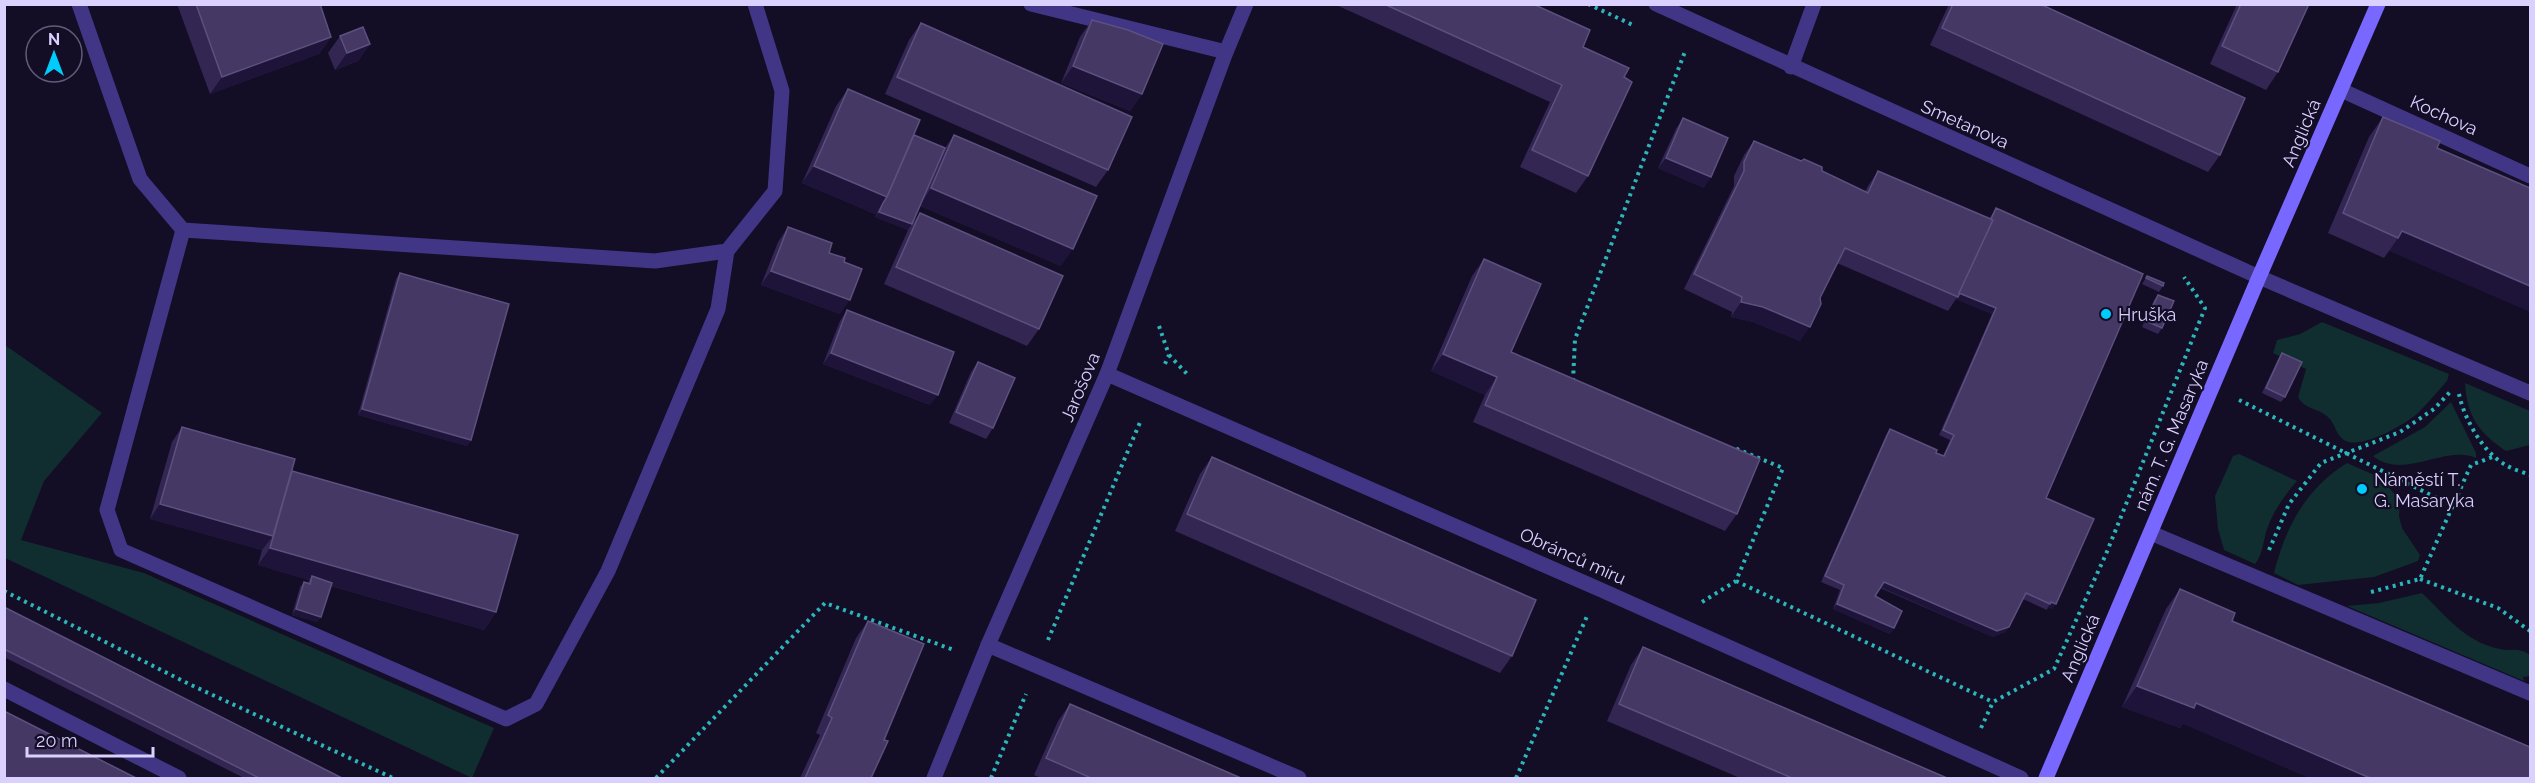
<svg xmlns="http://www.w3.org/2000/svg" width="2535" height="783" font-family="Raleway,sans-serif">
<rect width="100%" height="100%" fill="#130d25"/>
<!-- green -->
<g fill="#102d2f">
<path d="M 2322,322 L 2449,374 L 2447,381 C 2438,391 2429,402 2419,412 C 2407,424 2359,451 2344,440 C 2335,434 2335,423 2328,417 C 2318,408 2304,409 2298,397 L 2306,369 L 2273,353 L 2277,340 L 2300,334 Z"/>
<polygon points="5,345 102,413 44,481 21,540 144,573 494,728 472,778 5,558"/>
<path d="M 2465,383 L 2530,411 L 2530,445 L 2506,451 C 2479,433 2467,417 2465,383 Z"/>
<path d="M 2451,402 L 2476,453 L 2476,458 C 2445,444 2404,481 2373,456 L 2425,427 Z"/>
<path d="M 2239,454 L 2297,481 C 2285,495 2276,507 2269,524 C 2263,537 2264,553 2255,564 L 2224,550 L 2218,529 L 2215,496 L 2233,456 Z"/>
<path d="M 2347,463 L 2379,477 L 2400,500 L 2399,516 L 2402,528 L 2420,555 L 2418,561 L 2374,577 L 2298,585 L 2274,573 C 2285,528 2306,488 2347,463 Z"/>
<path d="M 2422,593 C 2446,616 2465,642 2500,649 C 2514,652 2516,646 2530,655 L 2530,676 L 2523,677 L 2524,681 L 2347,606 L 2379,603 Z"/>
</g>
<g fill="none" stroke-linecap="round" stroke-linejoin="round">
<!-- path -->
<g stroke="#2ab6ba" stroke-width="4" stroke-dasharray="3 4.5" stroke-linecap="butt">
<polyline points="1588,4 1635,26"/>
<polyline points="1159,326 1169,355 1164,366"/>
<polyline points="1169,355 1189,376"/>
<polyline points="1573,381 1575,339 1686,49"/>
<path d="M 2459,394 C 2464,418 2482,451 2504,464 C 2512,469 2522,472 2530,475"/>
<polyline points="2239,400 2453,506"/>
<polyline points="2269,550 2289,504 2321,463 2400,432 2434,409 2451,391"/>
<polyline points="2420,579 2498,608 2530,631"/>
<polyline points="1736,581 1993,702"/>
<polyline points="4,591 191,685 393,778"/>
<polyline points="2371,592 2420,579 2471,465 2495,456"/>
<polyline points="1702,602 1736,581 1783,468 1732,447"/>
<polyline points="1048,640 1141,420"/>
<polyline points="1981,728 1993,702 2054,669 2106,554 2205,308 2184,277"/>
<polyline points="656,778 825,603 954,650"/>
<polyline points="991,778 1026,694"/>
<polyline points="1516,778 1588,614"/>
</g>
<!-- lane -->
<g stroke="#403685" stroke-width="15">
<polyline points="79,4 140,179 183,230 655,261 727,251 775,191 782,91 755,4"/>
<polyline points="183,230 107,510 121,550 506,719 536,704 608,571 718,309 727,251"/>
<polyline points="4,689 179,778"/>
</g>
<!-- street -->
<g stroke="#403685" stroke-width="15">
<polyline points="1031,4 1226,52"/>
<polyline points="1656,4 2259,277 2530,393"/>
<polyline points="1791,67 1814,4"/>
<polyline points="2341,90 2530,176"/>
<polyline points="1107,374 1599,589 2021,778"/>
<polyline points="2151,533 2530,693"/>
<polyline points="988,645 1299,778"/>
<polyline points="934,778 988,645 1107,374 1226,52 1246,4"/>
</g>
<!-- secondary -->
<polyline stroke="#7968ff" stroke-width="15" points="2046,778 2259,277 2378,4"/>
</g>
<!-- wall -->
<g fill="#332653">
<polygon points="177,4 320,4 331,37 319,54 210,94"/>
<polygon points="1334,4 1533,4 1583,47 1624,77 1588,176 1576,193 1520,167 1550,102"/>
<polygon points="1949,4 2040,4 2220,155 2208,172 1930,45"/>
<polygon points="2237,4 2309,4 2278,72 2266,90 2210,64"/>
<polygon points="1092,20 1142,94 1130,111 1061,83 1080,37"/>
<polygon points="921,23 1108,170 1096,187 885,94 909,40"/>
<polygon points="340,36 370,44 358,61 335,70 328,53"/>
<polygon points="848,89 914,135 945,148 954,135 1061,266 920,206 912,224 920,213 1039,329 1027,346 884,284 908,230 875,217 879,208 875,214 802,183 836,106"/>
<polygon points="2383,117 2437,148 2530,188 2389,251 2384,258 2328,233 2369,137"/>
<polygon points="1683,118 1704,188 1658,168 1676,129"/>
<polygon points="1754,141 1865,192 1868,186 1878,171 1989,219 1996,208 2046,498 2052,609 2048,607 2047,610 2023,599 2009,627 2005,632 1993,637 1880,588 1875,596 1894,628 1890,634 1833,609 1840,590 1821,582 1886,435 1890,429 1943,456 1950,440 1939,435 1992,314 1956,299 1948,311 1837,263 1800,341 1753,322 1731,317 1732,312 1684,289 1734,186 1734,176 1744,155"/>
<polygon points="788,227 844,262 840,314 761,285 778,242"/>
<polygon points="1484,259 1511,352 1737,514 1725,531 1473,422 1485,395 1431,371 1472,276"/>
<polygon points="400,273 471,440 467,446 358,415 396,279"/>
<polygon points="2147,276 2163,286 2159,292 2142,284"/>
<polygon points="2158,295 2162,328 2158,334 2142,327 2154,300"/>
<polygon points="847,310 930,405 823,364 840,321"/>
<polygon points="2282,353 2285,397 2281,402 2262,393 2278,359"/>
<polygon points="978,362 993,428 986,439 949,423 971,372"/>
<polygon points="182,427 291,472 496,612 484,630 331,586 321,617 317,622 292,615 300,587 304,582 308,583 309,580 258,565 262,550 150,519 172,442"/>
<polygon points="1212,457 1512,656 1500,673 1175,531 1200,474"/>
<polygon points="2180,589 2232,621 2183,724 2180,728 2122,707 2166,609"/>
<polygon points="4,607 342,778 244,778 4,657"/>
<polygon points="868,621 884,740 871,778 800,778 820,735 816,733 856,638"/>
<polygon points="1643,647 1947,778 1740,778 1607,721 1631,665"/>
<polygon points="1070,704 1241,778 1041,778 1034,775 1058,721"/>
</g>
<!-- shaded-wall -->
<g fill="#1e1439">
<polygon points="331,37 319,54 210,94 222,77"/>
<polygon points="370,44 358,61 335,70 347,53"/>
<polygon points="1073,66 1142,94 1130,111 1061,83"/>
<polygon points="1666,158 1711,177 1704,188 1658,168"/>
<polygon points="814,166 887,197 875,214 802,183"/>
<polygon points="931,188 1073,249 1061,266 919,206"/>
<polygon points="879,212 912,224 908,230 875,217"/>
<polygon points="2402,231 2530,286 2530,312 2389,251 2398,238"/>
<polygon points="771,271 850,300 840,314 761,285"/>
<polygon points="1958,293 1996,308 1992,314 1956,299 1958,297"/>
<polygon points="1741,302 1763,307 1810,327 1800,341 1753,322 1731,317"/>
<polygon points="831,353 938,395 930,405 823,364"/>
<polygon points="1443,354 1497,377 1485,395 1431,371"/>
<polygon points="362,409 471,440 467,446 358,415"/>
<polygon points="160,504 273,536 262,550 150,519"/>
<polygon points="270,548 496,612 484,630 311,580 312,576 309,580 258,565"/>
<polygon points="1884,582 2009,627 2005,632 1993,637 1880,587"/>
<polygon points="2051,602 2056,604 2052,609 2048,607"/>
<polygon points="1837,604 1894,628 1890,634 1833,609"/>
<polygon points="296,609 321,617 317,622 292,615"/>
<polygon points="2137,686 2196,703 2370,778 2309,778 2183,724 2180,728 2122,707"/>
</g>
<!-- building -->
<g fill="#453865" stroke="#5c507e" stroke-width="1.5">
<polygon points="196,4 320,4 331,37 222,77"/>
<polygon points="1384,4 1533,4 1590,30 1583,47 1629,68 1624,77 1632,82 1588,176 1532,150 1562,85"/>
<polygon points="1953,4 2040,4 2245,98 2220,155 1942,28"/>
<polygon points="2241,4 2309,4 2278,72 2222,46"/>
<polygon points="1092,20 1128,30 1163,44 1142,94 1073,66"/>
<polygon points="921,23 1132,117 1108,170 897,77"/>
<polygon points="363,27 370,44 347,53 340,36"/>
<polygon points="848,89 920,120 887,197 814,166"/>
<polygon points="2383,117 2440,141 2437,148 2530,188 2530,286 2402,231 2398,238 2343,213"/>
<polygon points="1683,118 1728,138 1711,177 1666,158"/>
<polygon points="914,135 945,148 912,224 879,212 883,203 887,197"/>
<polygon points="954,135 1097,196 1073,249 931,188"/>
<polygon points="1754,141 1801,161 1804,159 1822,167 1822,171 1868,193 1878,171 1993,220 1958,297 1845,248 1820,298 1821,304 1810,327 1763,307 1741,302 1742,297 1694,274 1744,171 1744,162"/>
<polygon points="1996,208 2143,274 2046,498 2094,519 2056,604 2051,602 2050,604 2026,593 2009,627 1997,631 1884,582 1875,596 1902,611 1894,628 1837,604 1844,585 1825,576 1890,429 1937,450 1936,453 1944,456 1954,435 1943,430 1996,308 1959,293 1993,220 1991,219"/>
<polygon points="920,213 1063,276 1039,329 896,267"/>
<polygon points="788,227 832,243 829,253 845,258 844,262 862,269 850,300 771,271"/>
<polygon points="1484,259 1541,284 1511,352 1760,459 1737,514 1485,405 1497,377 1443,354"/>
<polygon points="400,273 509,304 471,440 362,409"/>
<polygon points="2147,276 2164,283 2163,286 2146,278"/>
<polygon points="2158,295 2174,301 2162,328 2146,321"/>
<polygon points="847,310 954,352 938,395 831,353"/>
<polygon points="2282,353 2302,362 2285,397 2266,388"/>
<polygon points="978,362 1015,378 993,428 956,412"/>
<polygon points="182,427 295,459 273,536 160,504"/>
<polygon points="1212,457 1536,600 1512,656 1187,514"/>
<polygon points="292,471 518,535 496,612 270,548"/>
<polygon points="312,576 332,583 321,617 296,609 304,582 310,584"/>
<polygon points="2180,589 2235,613 2232,621 2530,747 2530,778 2370,778 2196,703 2194,708 2137,686"/>
<polygon points="4,607 342,778 259,778 4,649"/>
<polygon points="868,621 924,644 884,740 888,741 871,778 805,778 832,718 828,715"/>
<polygon points="1643,647 1947,778 1792,778 1619,704"/>
<polygon points="1070,704 1241,778 1091,778 1046,758"/>
<polygon points="4,711 136,778 4,778"/>
</g>
<!-- markers -->
<g fill="#00ccfc" stroke="#130d25" stroke-width="2">
<circle cx="2106" cy="314" r="6"/>
<circle cx="2362" cy="489" r="6"/>
</g>
<g text-anchor="middle" dominant-baseline="central" stroke-width="4.5" stroke-linejoin="round" paint-order="stroke">
<!-- street labels -->
<g font-size="18" fill="#dad1ff" stroke="#130d25">
<text transform="translate(2444 115) rotate(24)">Kochova</text>
<text transform="translate(1965 124) rotate(24)">Smetanova</text>
<text transform="translate(2301 133) rotate(-67)">Anglická</text>
<text transform="translate(1080 387) rotate(-67)">Jarošova</text>
<text transform="translate(2171 435) rotate(-67)">nám. T. G. Masaryka</text>
<text transform="translate(1573 556) rotate(24)">Obránců míru</text>
<text transform="translate(2080 648) rotate(-67)">Anglická</text>
</g>
<!-- poi labels -->
<g font-size="18" fill="#dad1ff" stroke="#130d25" text-anchor="start">
<text x="2118" y="314">Hruška</text>
<text x="2374" y="479">Náměstí T.<tspan x="2374" dy="21">G. Masaryka</tspan></text>
</g>
</g>
<!-- border -->
<rect width="2535" height="783" fill="none" stroke="#dad1ff" stroke-width="12"/>
<!-- north arrow -->
<g transform="translate(54 54)"><circle r="28" fill="#130d25" stroke="#635b7c" stroke-width="1.5"/>
<path d="M0-4.5L10 22L0 15L-10 22Z" fill="#00ccfc"/>
<text y="-9" font-size="16" font-weight="bold" text-anchor="middle" fill="#dad1ff">N</text>
</g>
<!-- scale -->
<path d="M27 747v9h126v-9" fill="none" stroke="#dad1ff" stroke-width="3"/>
<text x="36" y="747" font-size="18" fill="#dad1ff" stroke="#130d25" stroke-width="4.5" paint-order="stroke">20 m</text>
</svg>
